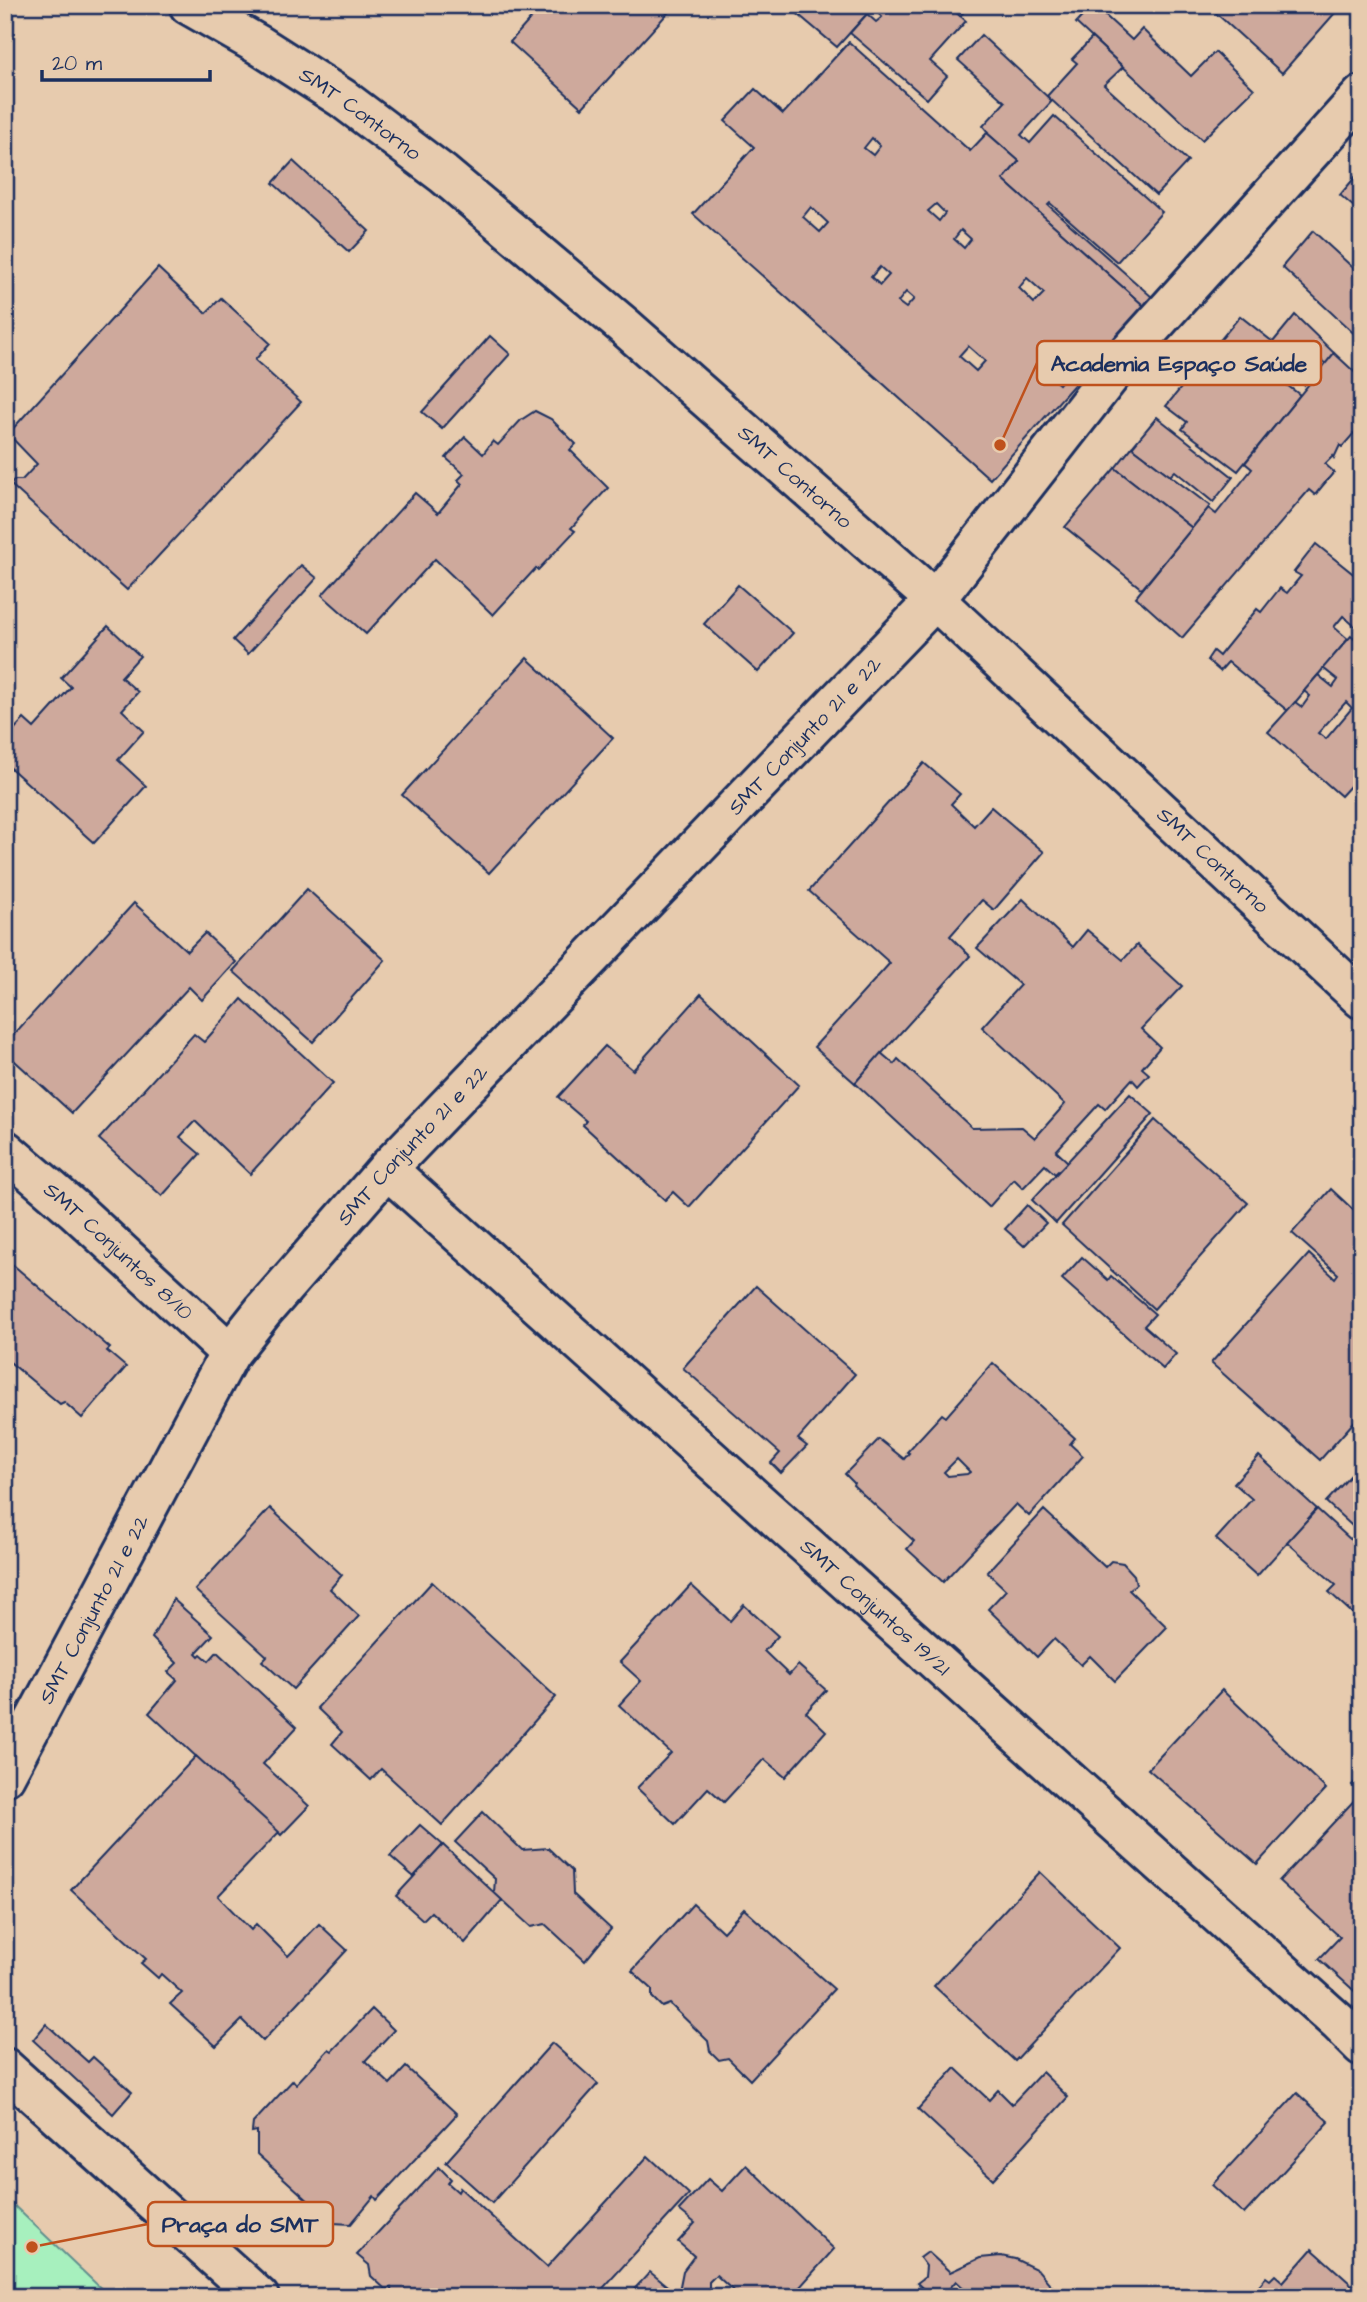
<svg xmlns="http://www.w3.org/2000/svg" width="1367" height="2302" font-family="'Architects Daughter',sans-serif">
<rect width="100%" height="100%" fill="#e7cbae"/>
<filter id="ink" filterUnits="userSpaceOnUse"><feTurbulence type="fractalNoise" baseFrequency=".0143" numOctaves="2"/><feDisplacementMap in="SourceGraphic" scale="14" xChannelSelector="R" yChannelSelector="G"/><feConvolveMatrix kernelMatrix="1 2 1 2 8 2 1 2 1" color-interpolation-filters="sRGB"/></filter>
<g filter="url(#ink)">
<!-- green -->
<polygon fill="#a7f0be" stroke="#61908e" stroke-width="2" points="5,2197 110,2297 5,2297"/>
<!-- building -->
<g fill="#cea99c" stroke="#1b2f5e" stroke-width="2" fill-rule="evenodd">
<polygon points="543,5 675,5 582,108 510,42"/>
<polygon points="787,5 875,5 837,47"/>
<polygon points="875,5 948,5 966,21 930,61 947,76 927,99 850,33 867,14 876,22 882,17 872,8"/>
<polygon points="948,5 970,5 960,16"/>
<polygon points="1093,5 1100,5 1098,9 1132,40 1142,29 1191,76 1215,52 1254,89 1202,140 1076,23"/>
<polygon points="1207,5 1342,5 1282,73"/>
<polygon points="981,35 1052,101 1021,135 1030,143 1054,116 1162,212 1117,262 1050,203 1048,205 1152,297 1144,306 1003,180 1019,161 987,133 988,132 983,126 1005,102 958,60"/>
<polygon points="1092,38 1123,67 1104,85 1188,161 1156,195 1047,96 1077,63 1072,59"/>
<path d="M 849,42 L 970,151 L 987,133 L 1019,161 L 1003,180 L 1144,306 L 990,479 L 693,214 L 754,147 L 725,121 L 755,89 L 783,114 ZM 872,138 L 880,146 L 873,155 L 864,148 ZM 936,204 L 945,213 L 939,221 L 928,211 ZM 811,207 L 828,223 L 820,232 L 803,217 ZM 961,230 L 971,239 L 964,248 L 954,239 ZM 880,267 L 889,275 L 880,285 L 871,277 ZM 1027,278 L 1044,293 L 1034,303 L 1019,288 ZM 906,292 L 914,299 L 906,308 L 898,302 ZM 968,346 L 985,361 L 976,371 L 959,356 ZM 1052,356 L 1069,372 L 1059,384 L 1041,369 Z"/>
<polygon points="293,161 369,231 349,252 273,183"/>
<polygon points="1362,169 1362,214 1340,195"/>
<polygon points="1313,231 1362,276 1362,341 1282,267"/>
<polygon points="158,268 206,313 221,298 270,343 255,360 301,402 127,590 10,484 14,480 22,480 37,464 8,434"/>
<polygon points="1295,315 1334,353 1326,364 1322,361 1304,385 1292,375 1300,365 1286,354 1271,373 1300,395 1238,471 1182,429 1187,422 1166,406 1240,316 1273,342"/>
<polygon points="490,336 510,354 442,429 422,412"/>
<polygon points="1334,353 1362,379 1362,424 1342,447 1340,445 1334,458 1333,456 1325,464 1334,472 1315,495 1309,490 1182,638 1136,597 1208,508 1216,514 1252,469 1245,463"/>
<polygon points="535,411 551,419 576,444 570,450 608,488 571,528 575,531 538,570 536,568 493,615 435,559 366,634 322,595 415,493 438,513 462,484 458,480 464,474 446,458 465,437 483,454 493,441 498,445 521,420"/>
<polygon points="1157,417 1233,477 1213,502 1175,471 1170,476 1132,447"/>
<polygon points="1132,447 1210,506 1192,528 1115,468"/>
<polygon points="1115,468 1192,528 1142,589 1065,527"/>
<polygon points="1316,544 1356,576 1362,569 1362,623 1357,628 1343,616 1334,627 1348,639 1288,711 1228,662 1220,671 1207,660 1213,651 1219,656 1257,609 1261,612 1280,588 1287,593 1301,576 1294,572"/>
<polygon points="301,565 317,578 248,654 233,640"/>
<polygon points="738,585 793,633 758,672 704,624"/>
<polygon points="1362,623 1362,637 1355,631"/>
<polygon points="108,626 140,656 121,677 138,692 122,710 144,731 118,760 146,786 94,843 5,763 5,739 24,719 34,728 71,687 61,678"/>
<path d="M 1351,636 L 1362,646 L 1362,773 L 1341,796 L 1268,732 L 1295,702 L 1302,707 L 1310,696 L 1304,691 L 1318,675 L 1333,687 L 1338,680 L 1323,668 ZM 1346,702 L 1352,708 L 1326,739 L 1318,733 Z"/>
<polygon points="527,658 613,738 489,873 402,795"/>
<polygon points="924,763 960,794 951,804 974,826 991,807 1044,852 994,910 982,900 950,936 970,956 855,1083 814,1047 890,963 809,891"/>
<polygon points="307,889 385,960 313,1042 233,971"/>
<polygon points="1023,899 1073,947 1087,930 1123,960 1137,945 1182,986 1141,1029 1160,1047 1142,1068 1149,1074 1138,1086 1132,1079 1105,1109 1099,1104 1056,1151 1068,1162 1055,1174 1045,1165 1023,1188 1014,1179 989,1207 855,1083 881,1053 894,1064 898,1059 972,1128 1022,1127 1035,1138 1065,1104 982,1027 1020,985 977,948"/>
<polygon points="134,903 187,951 205,933 236,962 202,1000 189,987 72,1113 5,1052 5,1044"/>
<polygon points="701,994 799,1085 689,1207 673,1192 665,1200 583,1125 586,1121 558,1097 605,1046 633,1070"/>
<polygon points="242,999 333,1083 250,1174 195,1121 180,1137 200,1154 162,1196 99,1139 194,1034 204,1042"/>
<polygon points="1130,1094 1153,1114 1056,1223 1032,1200"/>
<polygon points="1155,1120 1248,1203 1154,1309 1062,1225"/>
<polygon points="1331,1189 1362,1218 1362,1413 1320,1460 1211,1363 1309,1254 1335,1278 1338,1274 1292,1233"/>
<polygon points="1027,1205 1046,1223 1024,1246 1005,1229"/>
<polygon points="1082,1257 1108,1280 1111,1276 1155,1314 1144,1326 1176,1354 1163,1369 1062,1279"/>
<polygon points="5,1258 110,1348 107,1351 126,1367 82,1418 64,1402 60,1404 5,1358"/>
<polygon points="756,1286 855,1374 798,1439 807,1446 781,1473 771,1463 780,1453 683,1368"/>
<path d="M 993,1363 L 1075,1438 L 1070,1444 L 1083,1456 L 1029,1516 L 1016,1504 L 943,1582 L 907,1549 L 914,1541 L 853,1485 L 854,1483 L 845,1474 L 879,1439 L 904,1459 L 909,1453 L 907,1452 L 942,1414 L 946,1417 ZM 957,1459 L 970,1472 L 967,1474 L 948,1476 L 944,1472 Z"/>
<polygon points="1259,1456 1317,1509 1257,1576 1216,1539 1252,1499 1234,1483"/>
<polygon points="1362,1463 1362,1535 1326,1502"/>
<polygon points="270,1508 342,1575 330,1589 359,1616 293,1689 262,1661 267,1656 195,1590"/>
<polygon points="1317,1509 1362,1550 1362,1622 1329,1592 1336,1585 1287,1542"/>
<polygon points="1044,1510 1105,1567 1111,1561 1123,1563 1134,1575 1136,1584 1129,1590 1167,1627 1115,1681 1090,1656 1081,1665 1054,1639 1037,1657 988,1609 1006,1590 987,1572"/>
<polygon points="432,1582 556,1697 442,1825 381,1769 371,1780 332,1744 342,1732 317,1708"/>
<polygon points="691,1585 730,1621 744,1605 778,1636 764,1651 789,1675 798,1665 826,1690 806,1712 826,1731 785,1777 764,1759 724,1802 708,1788 675,1824 637,1788 671,1753 619,1705 641,1681 620,1662"/>
<polygon points="173,1599 213,1635 196,1653 199,1656 201,1654 209,1661 217,1652 297,1727 263,1764 309,1806 281,1835 149,1713 177,1680 168,1672 177,1663 152,1638"/>
<polygon points="1222,1690 1326,1789 1257,1864 1148,1769"/>
<polygon points="196,1756 279,1832 218,1896 251,1930 256,1924 288,1956 319,1924 347,1950 263,2041 242,2020 216,2046 170,2004 182,1993 161,1974 158,1978 141,1963 146,1959 71,1890"/>
<polygon points="1362,1775 1362,1995 1360,1996 1319,1959 1340,1937 1279,1881 1361,1793 1352,1785"/>
<polygon points="483,1812 522,1850 548,1848 572,1871 573,1894 611,1929 585,1961 545,1924 531,1927 494,1893 495,1879 455,1842"/>
<polygon points="420,1825 443,1845 414,1877 390,1856"/>
<polygon points="443,1845 502,1900 465,1943 431,1912 423,1920 396,1896"/>
<polygon points="1040,1872 1120,1948 1015,2061 934,1986"/>
<polygon points="693,1904 723,1932 744,1909 834,1989 750,2080 728,2058 719,2060 710,2051 708,2041 670,2004 662,2007 652,1997 652,1989 632,1971"/>
<polygon points="372,2009 394,2030 365,2061 390,2084 406,2067 457,2114 377,2200 374,2196 351,2224 333,2223 257,2154 257,2131 252,2132 253,2123 293,2080 296,2084 329,2049 332,2051"/>
<polygon points="46,2024 88,2062 93,2057 132,2092 113,2114 33,2040"/>
<polygon points="552,2043 598,2084 492,2203 446,2162"/>
<polygon points="955,2068 989,2100 998,2090 1012,2104 1042,2072 1068,2097 993,2179 918,2109"/>
<polygon points="1297,2093 1329,2122 1244,2214 1212,2185"/>
<polygon points="648,2156 689,2194 595,2297 392,2297 391,2288 385,2289 371,2276 369,2265 357,2255 439,2167 451,2179 448,2183 458,2192 460,2188 547,2267"/>
<polygon points="746,2165 834,2249 791,2297 740,2297 716,2275 709,2282 709,2297 627,2297 650,2272 677,2294 679,2291 683,2271 694,2256 678,2242 695,2223 679,2210 708,2179 722,2191"/>
<polygon points="1312,2249 1362,2294 1362,2297 1249,2297 1266,2277 1270,2280 1275,2275 1283,2282"/>
<polygon points="928,2252 950,2272 980,2258 1001,2256 1015,2259 1038,2270 1061,2297 966,2297 968,2292 956,2281 942,2297 932,2297 917,2283 925,2277 926,2266 920,2258"/>
</g>
<g fill="none" stroke-linecap="round" stroke-linejoin="round">
<defs>
<g id="minor">
<polyline points="935,600 1124,358 1362,95"/>
<path id="s1" d="M 5,1150 L 75,1210 L 230,1353"/>
<path id="s2" d="M 387,1169 L 1338,2022 L 1362,2046"/>
<polyline points="5,2068 259,2297"/>
</g>
<g id="tertiary">
<path id="s3" d="M 189,5 L 259,45 L 342,98 L 443,174 L 623,325 L 935,600 L 1362,999"/>
<path id="s4" d="M 5,1776 L 210,1390 L 230,1353 L 264,1310 L 387,1169 L 935,600"/>
</g>
</defs>
<!-- minor casing -->
<use href="#minor" stroke="#1b2f5e" stroke-width="44"/>
<!-- tertiary casing -->
<use href="#tertiary" stroke="#1b2f5e" stroke-width="44"/>
<!-- minor -->
<use href="#minor" stroke="#e7cbae" stroke-width="38"/>
<!-- tertiary -->
<use href="#tertiary" stroke="#e7cbae" stroke-width="38"/>
</g>
</g>
<g text-anchor="middle" dominant-baseline="central" stroke-width="5" stroke-linejoin="round" paint-order="stroke">
<!-- street labels -->
<g font-size="21" fill="#1b2f5e" stroke="#e7cbae">
<text stroke="none"><textPath href="#s3" startOffset="203">SMT Contorno</textPath></text>
<text stroke="none"><textPath href="#s3" startOffset="770">SMT Contorno</textPath></text>
<text stroke="none"><textPath href="#s4" startOffset="1323">SMT Conjunto 21 e 22</textPath></text>
<text stroke="none"><textPath href="#s3" startOffset="1337">SMT Contorno</textPath></text>
<text stroke="none"><textPath href="#s4" startOffset="756">SMT Conjunto 21 e 22</textPath></text>
<text stroke="none"><textPath href="#s1" startOffset="152">SMT Conjuntos 8/10</textPath></text>
<text stroke="none"><textPath href="#s2" startOffset="656">SMT Conjuntos 19/21</textPath></text>
<text stroke="none"><textPath href="#s4" startOffset="189">SMT Conjunto 21 e 22</textPath></text>
</g>
</g>
<!-- callouts -->
<path fill="none" stroke="#bf511c" stroke-width="2.5" d="M1000 445L1037 363M32 2247L148 2224"/>
<g fill="#bf511c" stroke="#e7cbae" stroke-width="2.5">
<circle cx="1000" cy="445" r="7"/>
<circle cx="32" cy="2247" r="7"/>
</g>
<g fill="#e7cbae" stroke="#bf511c" stroke-width="2.5">
<rect x="1037" y="341" width="284" height="44" rx="7"/>
<rect x="148" y="2202" width="185" height="44" rx="7"/>
</g>
<g font-size="23" text-anchor="middle" font-weight="bold" fill="#1b2f5e">
<text x="1179" y="371">Academia Espaço Saúde</text>
<text x="240" y="2232">Praça do SMT</text>
</g>
<!-- margin -->
<rect width="1367" height="2302" fill="none" stroke="#e7cbae" stroke-width="28"/>
<rect x="14" y="14" width="1339" height="2274" fill="none" stroke="#1b2f5e" stroke-width="2.5" filter="url(#ink)"/>
<!-- scale -->
<path d="M42 70v10h168v-10" fill="none" stroke="#1b2f5e" stroke-width="3.5"/>
<text x="52" y="70" font-size="21" fill="#1b2f5e" stroke="#e7cbae" stroke-width="5" paint-order="stroke">20 m</text>
</svg>
